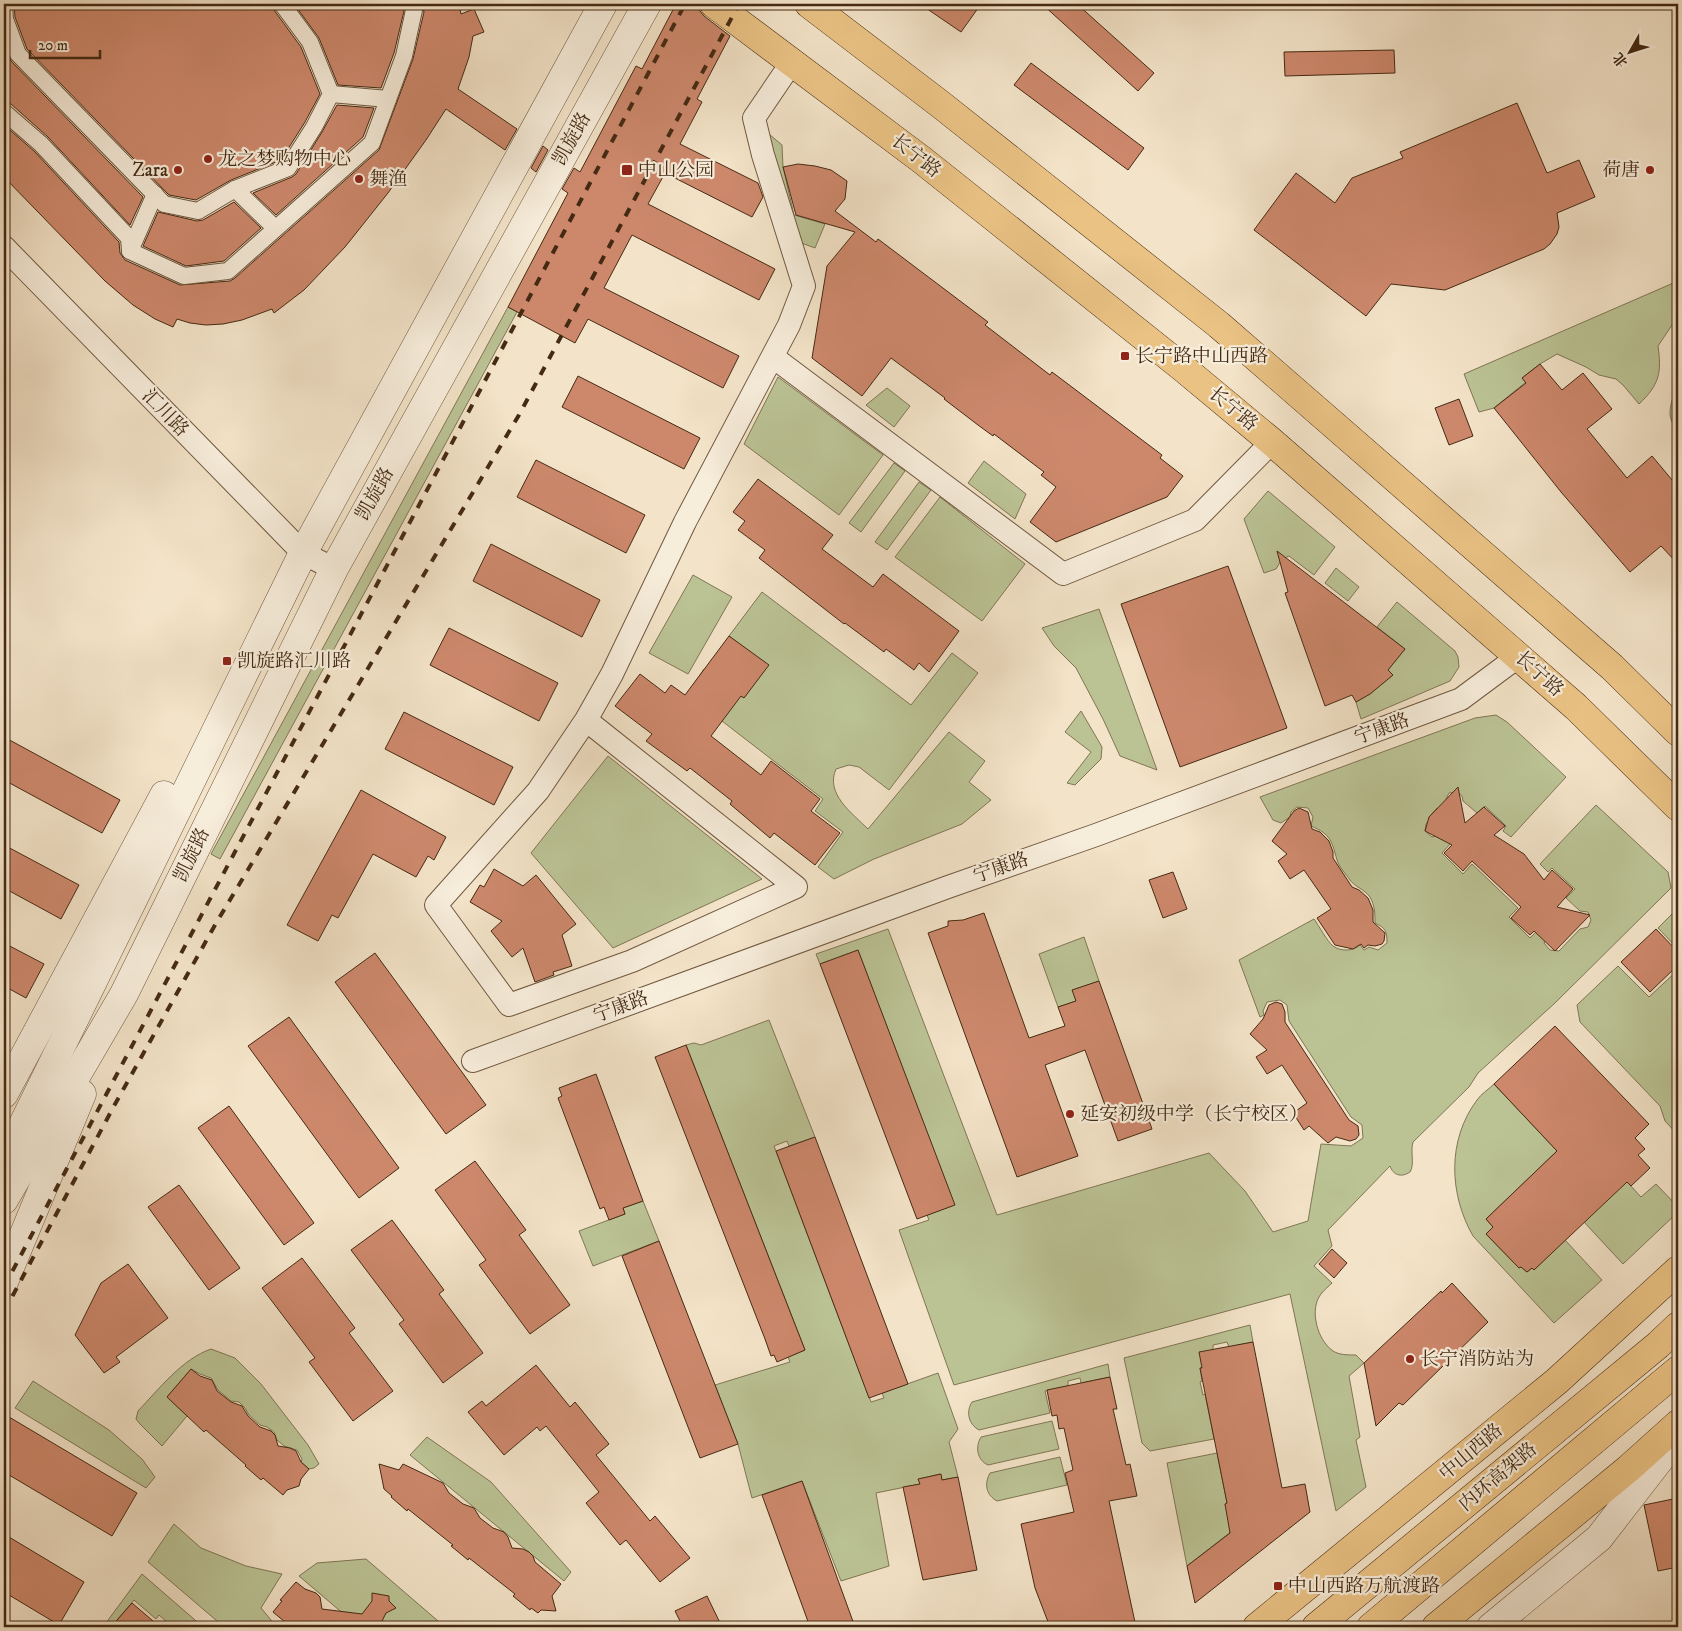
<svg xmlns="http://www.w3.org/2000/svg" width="1682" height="1631" font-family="'IM FELL DW Pica','Noto Serif SC',serif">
<rect width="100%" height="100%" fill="#f3e3c8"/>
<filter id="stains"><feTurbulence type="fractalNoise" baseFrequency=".004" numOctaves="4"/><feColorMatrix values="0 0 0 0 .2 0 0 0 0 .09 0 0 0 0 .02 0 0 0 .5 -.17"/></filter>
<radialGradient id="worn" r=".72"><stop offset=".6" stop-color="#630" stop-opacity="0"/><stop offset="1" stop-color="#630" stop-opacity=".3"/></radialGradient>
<!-- green -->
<g fill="#bbc395" stroke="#807654">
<polygon points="769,134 782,145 783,167 794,215 825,224 815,248 796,241"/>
<path d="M 1678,281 L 1678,316 L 1658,346 C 1662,373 1659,385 1639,404 L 1623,385 L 1616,379 L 1599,375 L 1586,367 L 1557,354 L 1540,364 L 1522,378 L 1526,382 L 1494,408 L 1479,412 L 1464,374 Z"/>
<polygon points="508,307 517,312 220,859 211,854"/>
<path d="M 1678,367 L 1678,430 C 1665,417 1671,407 1674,392 C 1676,384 1678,375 1678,367 Z"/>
<polygon points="778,377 883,455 839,515 744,444"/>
<polygon points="887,388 910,406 894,427 866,405"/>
<polygon points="984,461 1026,494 1015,519 968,483"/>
<polygon points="894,463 905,471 861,532 849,523"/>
<polygon points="919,482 931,490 887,550 875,542"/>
<polygon points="1268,491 1335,547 1314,575 1289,556 1282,559 1276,569 1264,573 1244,519"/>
<polygon points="940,497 1025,564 982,621 895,557"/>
<polygon points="1336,568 1359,587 1348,601 1325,583"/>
<polygon points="693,575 732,597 688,674 649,653"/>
<path d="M 762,592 L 911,705 L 952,653 L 978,673 L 889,790 L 859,767 L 849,765 L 836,769 C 825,794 852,813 868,829 L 949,732 L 985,761 L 969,782 L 991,800 L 962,824 L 874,859 L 834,879 L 818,867 L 843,832 L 815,811 L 823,799 L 687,694 L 704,669 L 744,698 L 768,665 L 729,636 Z"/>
<polygon points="1397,602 1455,651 1458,657 1459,667 1450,681 1361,719 1356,702 1370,694 1393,675 1388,670 1405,649 1377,627"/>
<polygon points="1099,609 1157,770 1120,756 1103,719 1076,668 1054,646 1042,628"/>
<polygon points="1081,711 1102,747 1101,759 1075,785 1067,783 1091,752 1065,732"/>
<path d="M 1496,715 L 1507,722 L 1566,777 L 1511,837 L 1503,831 L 1506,826 L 1485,806 L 1477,813 L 1463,801 L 1462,796 L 1457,792 L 1449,793 L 1446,799 L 1447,801 L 1439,809 L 1437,808 L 1429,817 L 1430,819 L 1426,824 L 1425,831 L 1432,837 L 1441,834 L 1451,843 L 1442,853 L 1463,874 L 1472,864 L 1518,908 L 1509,917 L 1530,938 L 1539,929 L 1547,935 L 1544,943 L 1550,950 L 1559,951 L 1580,929 L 1588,927 L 1591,920 L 1588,912 L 1580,911 L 1566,898 L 1575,889 L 1552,868 L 1548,872 L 1540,864 L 1596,805 L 1668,872 L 1671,888 L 1555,1003 L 1478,1073 L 1469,1087 L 1413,1142 C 1410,1152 1415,1164 1410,1172 C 1401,1178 1393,1175 1390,1166 L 1328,1230 L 1332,1246 L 1314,1266 L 1332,1283 C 1329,1286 1324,1290 1321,1294 C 1309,1309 1317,1340 1333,1351 C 1339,1355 1348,1355 1356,1355 L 1364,1363 L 1349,1376 L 1360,1437 L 1356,1440 L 1366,1487 L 1336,1511 L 1290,1294 L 954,1385 L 899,1230 L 929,1220 L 927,1215 L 954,1205 L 858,950 L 820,964 L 816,954 L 888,929 L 997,1215 L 1209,1153 L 1245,1191 L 1273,1232 L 1308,1221 L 1321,1144 L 1351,1146 L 1363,1138 L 1362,1125 L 1351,1117 L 1289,1021 L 1287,1005 L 1280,1000 L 1267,1002 L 1263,1011 L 1264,1015 L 1260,1017 L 1239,960 L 1314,919 C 1319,926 1327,941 1333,946 C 1341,952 1354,951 1360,945 L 1364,950 L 1369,947 L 1378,950 L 1387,943 C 1387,932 1386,928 1375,923 C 1375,914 1375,906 1370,897 C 1364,889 1355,887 1350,880 C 1346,874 1339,867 1337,860 C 1332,842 1331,834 1311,826 L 1313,817 L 1308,808 L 1297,807 L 1291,812 L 1290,817 L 1281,823 L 1273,820 L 1260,797 L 1475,718 Z"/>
<polygon points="608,756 762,879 613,948 531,853"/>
<polygon points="1678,908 1678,949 1658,928"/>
<polygon points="1084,937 1099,981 1073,990 1076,1001 1058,1007 1039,954"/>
<polygon points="1618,966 1649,997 1678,970 1678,1135 1665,1121 1660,1106 1580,1022 1577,1005"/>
<polygon points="769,1020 815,1137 789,1146 787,1141 774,1146 871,1402 884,1398 882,1393 938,1373 958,1429 949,1442 958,1477 942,1480 940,1474 919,1479 920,1484 876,1493 889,1566 841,1581 802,1481 752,1498 738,1444 715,1385 790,1362 788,1357 805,1350 686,1045 694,1043 701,1045"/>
<path d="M 1494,1084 L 1557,1151 L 1486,1219 L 1493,1227 L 1486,1234 L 1519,1268 L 1521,1267 L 1527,1272 L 1532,1268 L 1534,1270 L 1565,1240 L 1602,1280 L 1554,1323 L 1473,1236 C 1449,1194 1447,1140 1477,1100 C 1481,1094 1489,1089 1494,1084 Z"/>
<polygon points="1619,1173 1641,1197 1656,1184 1678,1207 1678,1212 1623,1264 1584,1222"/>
<polygon points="643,1201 659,1241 593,1266 579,1231 625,1214 623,1208"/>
<polygon points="1250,1325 1253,1342 1229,1347 1227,1342 1213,1345 1213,1350 1202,1368 1200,1368 1202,1381 1200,1382 1203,1395 1205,1394 1214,1439 1150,1451 1142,1443 1124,1358"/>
<path d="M 211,1349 L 235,1358 L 261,1384 L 308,1445 L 319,1464 L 314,1468 L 309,1469 L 301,1462 L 302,1459 L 297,1450 L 284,1446 L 277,1440 L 274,1432 L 267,1427 L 260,1425 L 249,1415 L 245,1408 L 239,1402 L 231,1401 L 218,1390 L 211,1378 L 200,1374 L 191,1369 L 167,1397 L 187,1416 L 162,1446 L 140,1424 L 136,1419 L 138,1411 C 159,1389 182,1359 211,1349 Z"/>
<path d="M 1108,1364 L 1110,1377 L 1081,1383 L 1080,1378 L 1068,1381 L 1068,1386 L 1045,1391 L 1050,1413 L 979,1430 C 968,1424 966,1411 972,1402 Z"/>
<polygon points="33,1381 109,1430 142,1459 155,1477 146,1488 15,1408"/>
<path d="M 1052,1421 L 1059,1449 L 988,1465 C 977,1460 975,1447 981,1437 Z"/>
<polygon points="427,1437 491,1482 571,1572 564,1581 410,1455"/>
<polygon points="1217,1453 1227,1503 1225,1504 1232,1531 1187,1566 1167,1463"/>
<path d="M 1060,1457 L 1067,1485 L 997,1501 C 986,1495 984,1484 990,1473 Z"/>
<polygon points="174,1524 201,1548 246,1566 282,1574 261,1608 276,1626 275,1627 224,1627 148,1562"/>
<polygon points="366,1559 445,1627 359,1627 299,1576 317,1563"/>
<polygon points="142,1574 203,1627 173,1627 159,1615 156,1619 134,1600 111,1627 103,1627"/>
</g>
<!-- building -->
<g fill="#cd886c" stroke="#452a13">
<polygon points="14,4 272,4 274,10 301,47 320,94 305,122 281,160 231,180 196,200 169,195 27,49 15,17"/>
<polygon points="294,4 402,4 404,11 394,53 381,88 338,85 319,38"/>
<polygon points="422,4 459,4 461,14 474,9 484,32 473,36 469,57 458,89 517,129 505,150 446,109 426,140 388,193 345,247 304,290 274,313 272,309 242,320 223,324 206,325 190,323 177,319 173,327 155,319 133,305 105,281 4,177 4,125 34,151 119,242 120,253 125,260 180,285 230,281 235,278 379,150 413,59 424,12"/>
<polygon points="676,4 699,4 700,11 704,16 730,36 697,99 702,102 680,144 758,183 763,197 752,217 665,173 648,204 775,269 759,300 632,235 604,288 739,356 723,388 588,319 575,343 508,307 568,193 562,189 574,168 580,172 636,66 642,69"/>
<polygon points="920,4 981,4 961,32"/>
<polygon points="1042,4 1077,4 1154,73 1138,91"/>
<polygon points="4,44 11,61 143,197 130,225 48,137 11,104 4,102"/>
<polygon points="1394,50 1395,73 1285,76 1284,52"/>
<polygon points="1031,63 1144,148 1128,170 1014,85"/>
<polygon points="1517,103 1547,173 1579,160 1595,197 1557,213 1559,227 1557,234 1550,244 1544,249 1445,290 1391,284 1366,316 1254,230 1296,173 1335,203 1352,178 1403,158 1400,152"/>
<polygon points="337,105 374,108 363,137 276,215 253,193 292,177 296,174 322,132"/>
<polygon points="543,146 548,150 536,172 531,168"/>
<polygon points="798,164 815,166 831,170 847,181 845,199 835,211 876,242 878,239 988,322 985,325 1050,375 1052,372 1162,455 1160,458 1183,476 1167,497 1056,542 1030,522 1056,487 1041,475 1044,472 994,434 993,436 978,425 944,399 945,398 891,358 862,396 812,358 827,266 855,232 796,215 783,167"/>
<polygon points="234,202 261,228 224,261 186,266 143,246 158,212 197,221 203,220"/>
<polygon points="1540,364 1562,390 1583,373 1612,409 1587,429 1627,478 1652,456 1678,487 1678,564 1661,546 1630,572 1561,492 1494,408 1526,383 1522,378"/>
<polygon points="578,376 700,438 684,469 562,407"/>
<polygon points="1459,399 1473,436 1449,445 1435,408"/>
<polygon points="536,460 645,515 626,553 517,497"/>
<polygon points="758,479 833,535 822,549 873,587 883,574 959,631 929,672 919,663 914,670 886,649 884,652 845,623 844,624 759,558 765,550 738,530 745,521 733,512"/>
<polygon points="491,544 600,600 582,637 473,581"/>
<polygon points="1277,551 1405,649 1388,670 1393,675 1370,694 1356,702 1352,695 1325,706 1285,593 1288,592"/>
<polygon points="1228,566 1287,728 1180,767 1121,604"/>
<polygon points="449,628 558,683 539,721 430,665"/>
<polygon points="729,636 769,665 744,698 741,696 711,736 761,775 771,761 820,799 811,811 840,833 815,865 774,833 770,838 730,804 732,801 690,768 687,771 646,741 652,734 615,706 640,674 665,693 671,685 685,695"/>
<polygon points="404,712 513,767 494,805 385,749"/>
<polygon points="4,737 120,800 102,833 4,780"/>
<polygon points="1458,787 1465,823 1484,807 1505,826 1494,835 1524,854 1544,880 1552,870 1573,889 1557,907 1590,915 1555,951 1534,931 1530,935 1511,918 1521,907 1472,861 1463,871 1444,853 1452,845 1425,831 1429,817"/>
<polygon points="361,790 446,837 434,860 428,856 416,877 373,854 338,918 332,915 318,941 287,925"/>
<polygon points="1299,808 1308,812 1312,829 1320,832 1329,841 1333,852 1333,858 1352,887 1359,890 1368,898 1373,910 1373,922 1385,933 1384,941 1382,944 1375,946 1368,945 1364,948 1361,944 1353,949 1335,945 1317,918 1331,909 1304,870 1290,879 1278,861 1287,854 1272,841 1294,811"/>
<polygon points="4,845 79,885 61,919 4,888"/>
<polygon points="494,869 523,886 536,875 576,924 562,935 572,966 553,972 554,975 535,982 523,948 512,957 491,931 502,921 470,902 480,885 484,887"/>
<polygon points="1173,872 1187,909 1163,918 1149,880"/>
<polygon points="984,913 1029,1038 1065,1026 1058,1007 1076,1001 1072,990 1099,981 1152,1129 1118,1141 1085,1050 1045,1065 1078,1156 1017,1177 928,933 948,926 948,921 963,920"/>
<polygon points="1656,929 1678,952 1678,965 1650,992 1621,962"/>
<polygon points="4,943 44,964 26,998 4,986"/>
<polygon points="858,950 955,1205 917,1219 820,964"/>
<polygon points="375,953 486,1105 446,1134 335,982"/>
<polygon points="1276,1002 1282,1004 1285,1012 1285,1022 1349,1120 1358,1126 1359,1135 1356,1139 1350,1141 1336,1137 1328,1143 1309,1126 1304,1130 1293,1113 1307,1103 1295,1085 1282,1065 1267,1074 1256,1057 1267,1050 1250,1034 1263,1019 1269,1005"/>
<polygon points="289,1017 399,1168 359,1198 248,1046"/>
<polygon points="1555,1026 1649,1124 1635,1138 1645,1149 1638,1155 1650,1168 1631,1186 1627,1182 1534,1270 1532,1268 1527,1272 1521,1267 1519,1268 1486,1234 1493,1227 1486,1219 1557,1151 1494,1084"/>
<polygon points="686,1045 805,1350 777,1362 774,1355 771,1356 765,1339 655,1057"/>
<polygon points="596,1074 643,1201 623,1208 625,1214 609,1220 604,1207 600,1209 558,1098 562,1096 559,1088"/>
<polygon points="229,1106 314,1223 284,1245 198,1128"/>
<polygon points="815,1137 908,1384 869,1398 776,1151"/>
<polygon points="475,1161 526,1230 519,1235 570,1305 530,1334 479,1265 486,1260 435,1190"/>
<polygon points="179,1185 240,1268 209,1290 148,1207"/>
<polygon points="392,1220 444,1290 439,1294 483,1353 443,1383 399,1324 404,1320 351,1250"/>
<polygon points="659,1241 738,1444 700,1458 622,1256"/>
<polygon points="1332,1249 1347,1263 1334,1278 1319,1264"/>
<polygon points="302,1258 355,1328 349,1333 393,1391 353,1421 309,1362 315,1358 262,1288"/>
<polygon points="128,1264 168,1318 116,1357 120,1362 104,1373 75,1335 101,1283"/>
<polygon points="1452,1283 1488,1322 1403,1405 1399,1403 1376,1426 1364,1363 1441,1291 1442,1293"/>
<polygon points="1253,1342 1282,1488 1305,1484 1310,1512 1195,1603 1187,1566 1230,1533 1225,1504 1227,1503 1200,1368 1202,1368 1199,1352"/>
<polygon points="536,1365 570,1407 575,1402 609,1444 596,1455 650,1521 655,1516 690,1558 660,1582 626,1540 620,1545 586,1503 599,1492 546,1426 540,1431 537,1427 504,1455 468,1412 482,1401 486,1406"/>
<polygon points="191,1369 200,1376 212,1380 217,1391 231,1402 242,1406 248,1416 260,1427 271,1431 275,1435 278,1446 290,1448 296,1451 301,1462 309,1469 301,1479 299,1486 287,1490 283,1495 263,1478 261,1480 245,1466 246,1465 206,1430 204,1432 167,1397"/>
<polygon points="1110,1377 1117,1409 1113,1409 1126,1465 1130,1464 1137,1496 1109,1501 1136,1627 1050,1627 1035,1588 1021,1524 1074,1512 1065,1473 1073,1470 1064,1428 1059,1429 1057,1415 1052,1416 1047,1390"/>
<polygon points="4,1414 137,1493 112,1536 4,1472"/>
<polygon points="379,1464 399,1470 403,1464 443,1483 449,1493 463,1504 474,1508 480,1518 493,1528 504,1532 508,1537 512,1548 523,1549 529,1552 533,1556 535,1562 561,1584 552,1596 556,1611 541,1610 538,1613 531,1608 530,1610 513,1596 515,1594 469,1558 468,1560 451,1546 453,1545 408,1509 407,1511 391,1497 392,1496 384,1489"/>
<polygon points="941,1474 942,1480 958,1477 977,1570 923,1580 903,1487 920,1484 918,1479"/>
<polygon points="802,1481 855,1627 810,1627 762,1495"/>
<polygon points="1678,1498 1678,1545 1673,1546 1678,1567 1658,1571 1644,1505"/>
<polygon points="4,1534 84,1582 59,1625 4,1592"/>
<polygon points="296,1582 305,1589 316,1593 320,1597 322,1609 362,1614 372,1601 372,1593 389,1596 389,1601 396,1608 386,1613 379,1627 291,1627 273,1612 282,1601 280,1600"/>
<polygon points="707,1596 722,1627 683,1627 675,1611"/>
<polygon points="132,1603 160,1627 111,1627"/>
</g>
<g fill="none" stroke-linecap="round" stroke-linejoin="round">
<defs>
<g id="pedestrian">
<polyline points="4,4 5,19 18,54 164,204 198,211 235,189 288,168 314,127 331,94 310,42 282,4"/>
<polyline points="331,94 388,99"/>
<polyline points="4,112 41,144 129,238 130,251 184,276 228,271 372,143 404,56 414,10 412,4"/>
<polyline points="235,189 275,228"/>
<polyline points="130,251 155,194"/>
</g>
<g id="minor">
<polyline points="4,247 303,553 334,569"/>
<polyline points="773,357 1063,574 1195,520 1272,442"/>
<polyline points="586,720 796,887 632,961 509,1005 436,905 538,791 586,720 612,674 685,522 789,325 804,286 763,155 754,118 792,62"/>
<polyline points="473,1061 948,887 1096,835 1461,699 1519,656"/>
</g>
<g id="tertiary">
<polyline points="4,1094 164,795"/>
<polyline points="4,1163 303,553 603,4"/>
<polyline points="4,1200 124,994 334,569 647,4"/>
<polyline points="4,1282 82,1094"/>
<polyline points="1491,1627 1599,1538 1678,1436"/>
</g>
<g id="primary">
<polyline points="714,4 922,160 1183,368 1272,442 1576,707 1678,807"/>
<polyline points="809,4 940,104 1219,325 1612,667 1678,732"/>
<polyline points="1257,1627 1557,1381 1678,1270"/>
<polyline points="1436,1627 1628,1469 1678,1424"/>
</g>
<g id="trunk">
<polyline points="1316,1627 1658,1345 1678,1326"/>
<polyline points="1371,1627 1678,1370"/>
</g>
</defs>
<!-- pedestrian casing -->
<use href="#pedestrian" stroke="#705840" stroke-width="18"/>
<!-- minor casing -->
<use href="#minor" stroke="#705840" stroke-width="24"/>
<!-- tertiary casing -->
<use href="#tertiary" stroke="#705840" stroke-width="29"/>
<!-- primary casing -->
<use href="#primary" stroke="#452a13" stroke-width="29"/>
<!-- trunk casing -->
<use href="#trunk" stroke="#452a13" stroke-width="29"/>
<!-- pedestrian -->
<use href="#pedestrian" stroke="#f7eddb" stroke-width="16"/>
<!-- minor -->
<use href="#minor" stroke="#f7eddb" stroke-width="22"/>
<!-- tertiary -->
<use href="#tertiary" stroke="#f7eddb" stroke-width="28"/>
<!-- primary -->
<use href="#primary" stroke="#eac284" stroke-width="28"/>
<!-- trunk -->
<use href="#trunk" stroke="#eac284" stroke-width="28"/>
<!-- rail -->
<g stroke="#452a13" stroke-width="4" stroke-dasharray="9 9" stroke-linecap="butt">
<polyline points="4,1287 685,4"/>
<polyline points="4,1312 114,1106 215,925 519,415 739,4"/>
</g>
</g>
<!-- markers -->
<g fill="#8f2418" stroke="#f7eddb" stroke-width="2">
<circle cx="208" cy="159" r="5"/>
<circle cx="178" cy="170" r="5"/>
<rect x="621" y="164" width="12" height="12" rx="2.5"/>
<circle cx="1650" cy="170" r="5"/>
<circle cx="359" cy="179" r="5"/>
<rect x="1120" y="351" width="10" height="10" rx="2.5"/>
<rect x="222" y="656" width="10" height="10" rx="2.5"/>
<circle cx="1070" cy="1114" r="5"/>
<circle cx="1410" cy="1359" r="5"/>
<rect x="1273" y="1581" width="10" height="10" rx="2.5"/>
</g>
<g text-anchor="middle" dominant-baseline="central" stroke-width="4.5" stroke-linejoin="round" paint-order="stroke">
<!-- street labels -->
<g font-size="19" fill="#452a13" stroke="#f7eddb">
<text transform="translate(572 139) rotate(-61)">凯旋路</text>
<text transform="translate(916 156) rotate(38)">长宁路</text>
<text transform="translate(1233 409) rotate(40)">长宁路</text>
<text transform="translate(165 413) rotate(46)">汇川路</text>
<text transform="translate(375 494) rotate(-61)">凯旋路</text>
<text transform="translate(1539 674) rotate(42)">长宁路</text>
<text transform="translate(1382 729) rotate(-20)">宁康路</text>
<text transform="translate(192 855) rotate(-64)">凯旋路</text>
<text transform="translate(1001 868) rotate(-19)">宁康路</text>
<text transform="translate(621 1007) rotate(-20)">宁康路</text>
<text transform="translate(1471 1452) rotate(-40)">中山西路</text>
<text transform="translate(1498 1477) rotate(-40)">内环高架路</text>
</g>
<!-- poi labels -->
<g font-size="19" fill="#452a13" stroke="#f7eddb" text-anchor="start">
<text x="218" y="159">龙之梦购物中心</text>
<text x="168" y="170" text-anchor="end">Zara</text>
<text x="638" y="170">中山公园</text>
<text x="1640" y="170" text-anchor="end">荷唐</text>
<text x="369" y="179">舞渔</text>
<text x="1135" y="356">长宁路中山西路</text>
<text x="237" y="661">凯旋路汇川路</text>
<text x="1080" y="1114">延安初级中学（长宁校区）</text>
<text x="1420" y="1359">长宁消防站为</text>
<text x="1288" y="1586">中山西路万航渡路</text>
</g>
</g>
<!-- margin -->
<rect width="1682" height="1631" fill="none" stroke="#f3e3c8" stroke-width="20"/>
<rect x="5" y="5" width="1672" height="1621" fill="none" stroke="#452a13" stroke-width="2.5"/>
<rect x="10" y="10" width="1662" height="1611" fill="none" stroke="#452a13"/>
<!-- north arrow -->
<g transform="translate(1630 52) rotate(231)" stroke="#f7eddb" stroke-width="4" paint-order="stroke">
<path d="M0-4L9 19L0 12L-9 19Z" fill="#452a13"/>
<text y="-8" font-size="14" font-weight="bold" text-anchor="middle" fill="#452a13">北</text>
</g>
<!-- scale -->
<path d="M30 50v8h70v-8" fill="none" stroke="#452a13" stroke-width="2.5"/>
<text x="38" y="50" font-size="15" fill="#452a13" stroke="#f7eddb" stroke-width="4" paint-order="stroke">20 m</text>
<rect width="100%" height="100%" filter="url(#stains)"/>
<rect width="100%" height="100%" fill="url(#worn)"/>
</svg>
